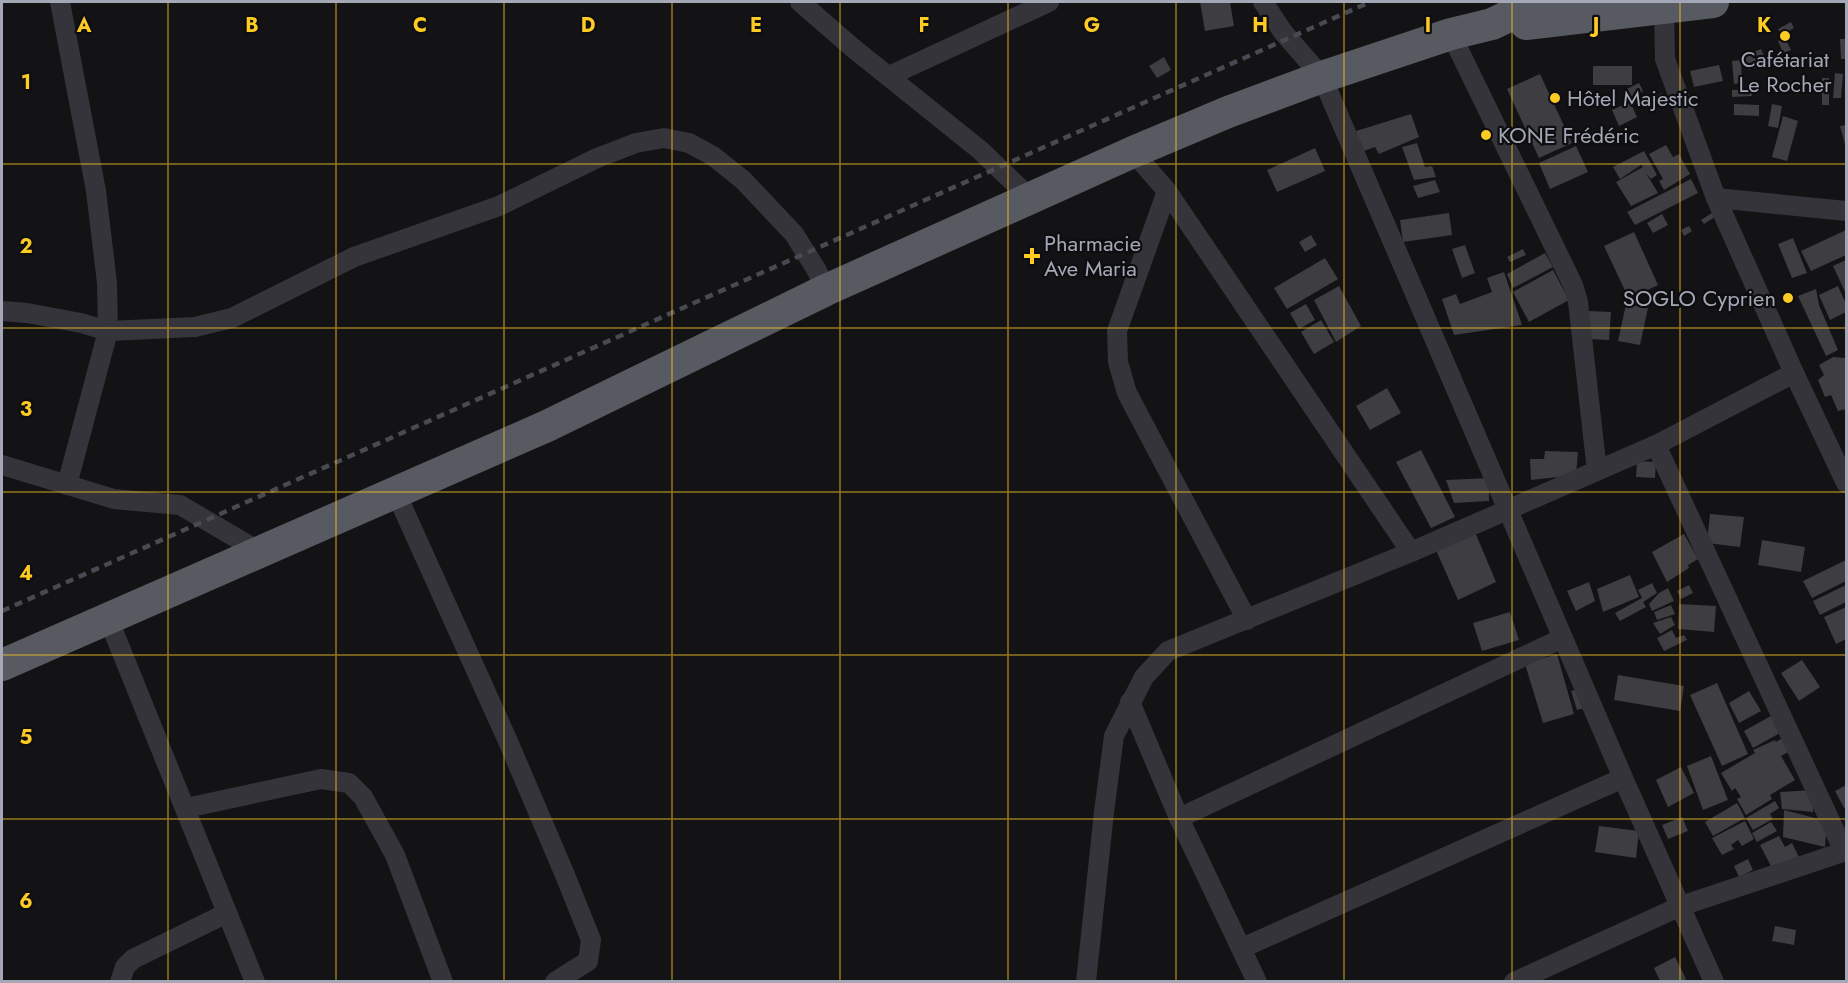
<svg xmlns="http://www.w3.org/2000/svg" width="1848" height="983" font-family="Jost,sans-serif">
<rect width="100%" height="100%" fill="#131315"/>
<!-- building -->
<g fill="#3d3d42">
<polygon points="1200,2 1230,2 1234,26 1205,31"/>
<polygon points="1791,22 1794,28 1782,35 1778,29"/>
<polygon points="1785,38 1791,50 1783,53 1778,41"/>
<polygon points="1840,39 1846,39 1846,59 1841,59"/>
<polygon points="1761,49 1767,63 1749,70 1743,56"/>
<polygon points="1164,57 1171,70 1157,78 1149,66"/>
<polygon points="1741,60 1742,83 1734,84 1732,61"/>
<polygon points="1719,65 1723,81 1694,87 1690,71"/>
<rect x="1593" y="66" width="39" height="19"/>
<polygon points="1835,73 1843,74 1841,98 1833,98"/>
<polygon points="1540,74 1572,143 1539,158 1507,89"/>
<rect x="1822" y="78" width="7" height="27"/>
<polygon points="1639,83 1643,91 1627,100 1623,91"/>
<polygon points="1751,89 1752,96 1732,97 1732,90"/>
<polygon points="1662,93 1665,99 1652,106 1648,100"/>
<polygon points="1630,102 1637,117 1619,126 1612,110"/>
<polygon points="1734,104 1759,105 1759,116 1734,115"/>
<polygon points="1772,104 1782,106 1778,128 1768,126"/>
<polygon points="1411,114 1419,137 1379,154 1375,147 1361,152 1353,132"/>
<polygon points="1783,116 1798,121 1787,161 1772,157"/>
<polygon points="1846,125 1846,148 1840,126"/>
<polygon points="1417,143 1425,167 1432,166 1436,177 1414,180 1402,147"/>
<polygon points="1666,145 1673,157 1679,154 1690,174 1664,190 1659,181 1663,179 1649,154"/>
<polygon points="1576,146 1588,172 1550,189 1539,163"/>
<polygon points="1315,148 1325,171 1277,192 1267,170"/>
<polygon points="1644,151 1657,175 1651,179 1646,173 1658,193 1631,206 1616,182 1643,167 1641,165 1620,179 1613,167"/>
<polygon points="1691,179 1698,193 1635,225 1627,212"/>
<polygon points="1435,180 1440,192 1418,198 1413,186"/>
<polygon points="1449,213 1452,235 1403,242 1400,220"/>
<polygon points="1712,213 1715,217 1704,224 1701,220"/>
<polygon points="1662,214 1668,225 1653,233 1647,223"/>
<polygon points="1689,226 1692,231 1684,236 1681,230"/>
<polygon points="1846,230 1846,255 1811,271 1801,251"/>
<polygon points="1634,232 1658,285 1629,299 1604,246"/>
<polygon points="1311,235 1317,245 1305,252 1299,242"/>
<polygon points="1793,238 1807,273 1792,278 1778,244"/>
<polygon points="1465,245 1475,273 1462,278 1452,249"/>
<polygon points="1523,249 1526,255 1510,262 1507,257"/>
<polygon points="1545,253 1553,267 1513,288 1507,274"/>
<polygon points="1325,258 1338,279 1287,309 1274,288"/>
<polygon points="1846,260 1846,294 1833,266"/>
<polygon points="1553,270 1569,300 1529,322 1513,292"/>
<polygon points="1504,272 1522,325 1454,335 1442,299 1456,294 1460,304 1492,292 1487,278"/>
<polygon points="1339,286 1361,326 1336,342 1314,300"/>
<polygon points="1838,286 1846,304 1846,312 1830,320 1819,295"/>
<polygon points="1816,289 1819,305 1838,350 1826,356 1798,296"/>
<polygon points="1306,304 1315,320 1299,329 1290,313"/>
<polygon points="1626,304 1648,308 1640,345 1618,341"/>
<polygon points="1588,311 1611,312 1609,340 1587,339"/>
<polygon points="1321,320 1334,342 1314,354 1301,332"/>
<polygon points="1833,357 1846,358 1846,409 1838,411 1831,395 1825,397 1818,380 1824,375 1819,365"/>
<polygon points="1387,388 1401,413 1370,430 1356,406"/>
<polygon points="1421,450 1455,517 1431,528 1396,462"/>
<polygon points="1545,451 1578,452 1576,475 1531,480 1530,459 1544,459"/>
<polygon points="1637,461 1656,462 1655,478 1636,477"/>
<polygon points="1489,478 1489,501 1454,503 1446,480"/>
<polygon points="1710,514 1744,517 1740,547 1707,543"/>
<polygon points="1475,532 1496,582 1458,600 1436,550"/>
<polygon points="1684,534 1698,559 1688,565 1689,568 1667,582 1652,552"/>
<polygon points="1762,540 1805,547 1801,572 1758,565"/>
<polygon points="1846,560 1846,581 1812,598 1803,581"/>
<polygon points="1630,575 1639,597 1603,612 1597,589"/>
<polygon points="1589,582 1595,601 1576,611 1567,591"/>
<polygon points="1652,583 1657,593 1643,602 1646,607 1620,621 1615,613 1642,598 1638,590"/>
<polygon points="1689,585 1693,593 1681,599 1677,591"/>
<polygon points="1846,585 1846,602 1820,615 1813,601"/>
<polygon points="1668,588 1674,601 1652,611 1649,604 1659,593"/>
<polygon points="1679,604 1716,606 1714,632 1678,629"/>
<polygon points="1671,605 1675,614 1657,620 1654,612"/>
<polygon points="1846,607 1846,639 1836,644 1824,617"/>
<polygon points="1510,612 1519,640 1482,651 1473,623"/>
<polygon points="1671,617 1675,625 1660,634 1653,623"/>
<polygon points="1672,630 1676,638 1684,635 1687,640 1664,651 1657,638"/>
<polygon points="1557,654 1574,714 1543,723 1525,664"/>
<polygon points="1802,660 1820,687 1799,701 1781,673"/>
<polygon points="1618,675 1684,686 1680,711 1614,700"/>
<polygon points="1717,683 1748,754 1722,766 1690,695"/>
<polygon points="1582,688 1588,707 1577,710 1571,691"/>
<polygon points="1749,691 1761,711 1739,723 1729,703"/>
<polygon points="1771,716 1780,733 1753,748 1744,731"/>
<polygon points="1784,737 1792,750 1781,756 1795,780 1770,795 1772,799 1746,815 1737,799 1741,797 1735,788 1732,791 1721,773 1755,753 1753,750 1775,740 1776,742"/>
<polygon points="1711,756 1728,800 1703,810 1687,766"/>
<polygon points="1681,767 1694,793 1668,807 1656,780"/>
<polygon points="1846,785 1846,807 1844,808 1835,791"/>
<polygon points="1814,790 1813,812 1782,809 1780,792"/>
<polygon points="1775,801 1779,808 1770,814 1773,819 1753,830 1746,818"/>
<polygon points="1737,803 1745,818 1713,836 1705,822"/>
<polygon points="1784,810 1827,821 1825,847 1783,837"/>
<polygon points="1682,817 1688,831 1668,839 1662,825"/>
<polygon points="1745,821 1754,839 1742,846 1738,840 1731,845 1734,849 1722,855 1712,838"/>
<polygon points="1771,822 1777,831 1757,842 1752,833"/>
<polygon points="1599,826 1639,831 1636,858 1595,852"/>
<polygon points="1779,836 1785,847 1792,843 1799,857 1773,870 1760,845"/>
<polygon points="1748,859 1753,870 1739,877 1734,866"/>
<polygon points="1775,926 1796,930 1794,945 1772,941"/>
<polygon points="1675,957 1686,979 1682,981 1660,981 1654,968"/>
</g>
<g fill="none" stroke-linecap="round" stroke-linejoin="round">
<!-- minor -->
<g stroke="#34343a" stroke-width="20">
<polyline points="60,2 96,191 107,283 108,331 67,485"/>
<polyline points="800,2 853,48 980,150 1030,198"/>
<polyline points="1263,2 1283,32 1322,77 1623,778 1714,982"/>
<polyline points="1664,8 1665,59 1716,198 1794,373 1846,483"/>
<polyline points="1451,34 1573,285 1578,302 1597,471"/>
<polyline points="889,76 1049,2"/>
<polyline points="1133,152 1167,191 1411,552"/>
<polyline points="1167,191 1117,331 1118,362 1127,393 1247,620"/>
<polyline points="1716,198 1846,211"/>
<polyline points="2,311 27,313 81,323 108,331 195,327 232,318 354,257 499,206 597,158 636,143 664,138 689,143 713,156 743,180 794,234 816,269 826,290"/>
<polyline points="1656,445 1844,851"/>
<polyline points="2,465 114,499 180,505 260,552"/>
<polyline points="396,493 507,739 565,875 591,940 588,961 555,982"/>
<polyline points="108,618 255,982"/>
<polyline points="1130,702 1179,818 1257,982"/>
<polyline points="186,808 321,779 349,783 363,797 395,855 443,982"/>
<polyline points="1179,818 1563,638"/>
<polyline points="1242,948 1623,778"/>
<polyline points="120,982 125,967 133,959 227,913"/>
<polyline points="1086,982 1104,812 1114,736 1144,677 1168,651 1411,552 1656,445 1794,373"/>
<polyline points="1514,982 1681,906 1846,851"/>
</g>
<!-- trunk -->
<g stroke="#585a62" stroke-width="32">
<polyline points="1526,24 1713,2"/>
<polyline points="2,665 547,426 826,290 1133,152 1228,112 1322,77 1451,34 1492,24 1519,11 1555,2"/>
</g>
<!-- rail -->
<polyline stroke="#494a51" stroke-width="4.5" stroke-dasharray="8 6" stroke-linecap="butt" points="2,611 1370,2"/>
</g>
<!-- grid -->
<path fill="none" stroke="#fdcb23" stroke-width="1.5" stroke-opacity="0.55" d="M 168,2 L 168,982M 336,2 L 336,982M 504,2 L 504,982M 672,2 L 672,982M 840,2 L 840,982M 1008,2 L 1008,982M 1176,2 L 1176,982M 1344,2 L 1344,982M 1512,2 L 1512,982M 1680,2 L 1680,982M 2,164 L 1846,164M 2,328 L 1846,328M 2,492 L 1846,492M 2,655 L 1846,655M 2,819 L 1846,819"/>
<!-- markers -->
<g fill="#fdcb23" stroke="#0e0e10" stroke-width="2">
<circle cx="1785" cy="36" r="6"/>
<circle cx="1555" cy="98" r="6"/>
<circle cx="1486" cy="135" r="6"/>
<path d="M1029 247h6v6h6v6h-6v6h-6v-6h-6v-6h6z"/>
<circle cx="1788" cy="298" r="6"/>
</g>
<g text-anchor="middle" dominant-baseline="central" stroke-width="4.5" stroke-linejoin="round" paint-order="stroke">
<!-- poi labels -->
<g font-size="22" fill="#a4a8b6" stroke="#0e0e10" text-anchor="start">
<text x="1785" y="59" text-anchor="middle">Cafétariat<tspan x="1785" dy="25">Le Rocher</tspan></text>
<text x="1567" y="98">Hôtel Majestic</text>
<text x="1498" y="135">KONE Frédéric</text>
<text x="1044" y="243">Pharmacie<tspan x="1044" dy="25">Ave Maria</tspan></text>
<text x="1776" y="298" text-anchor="end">SOGLO Cyprien</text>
</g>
</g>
<g font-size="20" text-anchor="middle" font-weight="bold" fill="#fdcb23" stroke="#0e0e10" stroke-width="4.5" stroke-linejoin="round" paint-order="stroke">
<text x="84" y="32">A</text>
<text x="252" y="32">B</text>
<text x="420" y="32">C</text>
<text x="588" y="32">D</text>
<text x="756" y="32">E</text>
<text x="924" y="32">F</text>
<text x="1092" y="32">G</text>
<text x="1260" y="32">H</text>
<text x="1428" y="32">I</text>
<text x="1596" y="32">J</text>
<text x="1764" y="32">K</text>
<text x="26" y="89">1</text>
<text x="26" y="253">2</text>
<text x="26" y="416">3</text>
<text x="26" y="580">4</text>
<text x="26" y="744">5</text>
<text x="26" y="908">6</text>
</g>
<!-- border -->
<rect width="1848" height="983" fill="none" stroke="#a4a8b6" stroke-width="6"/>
</svg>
